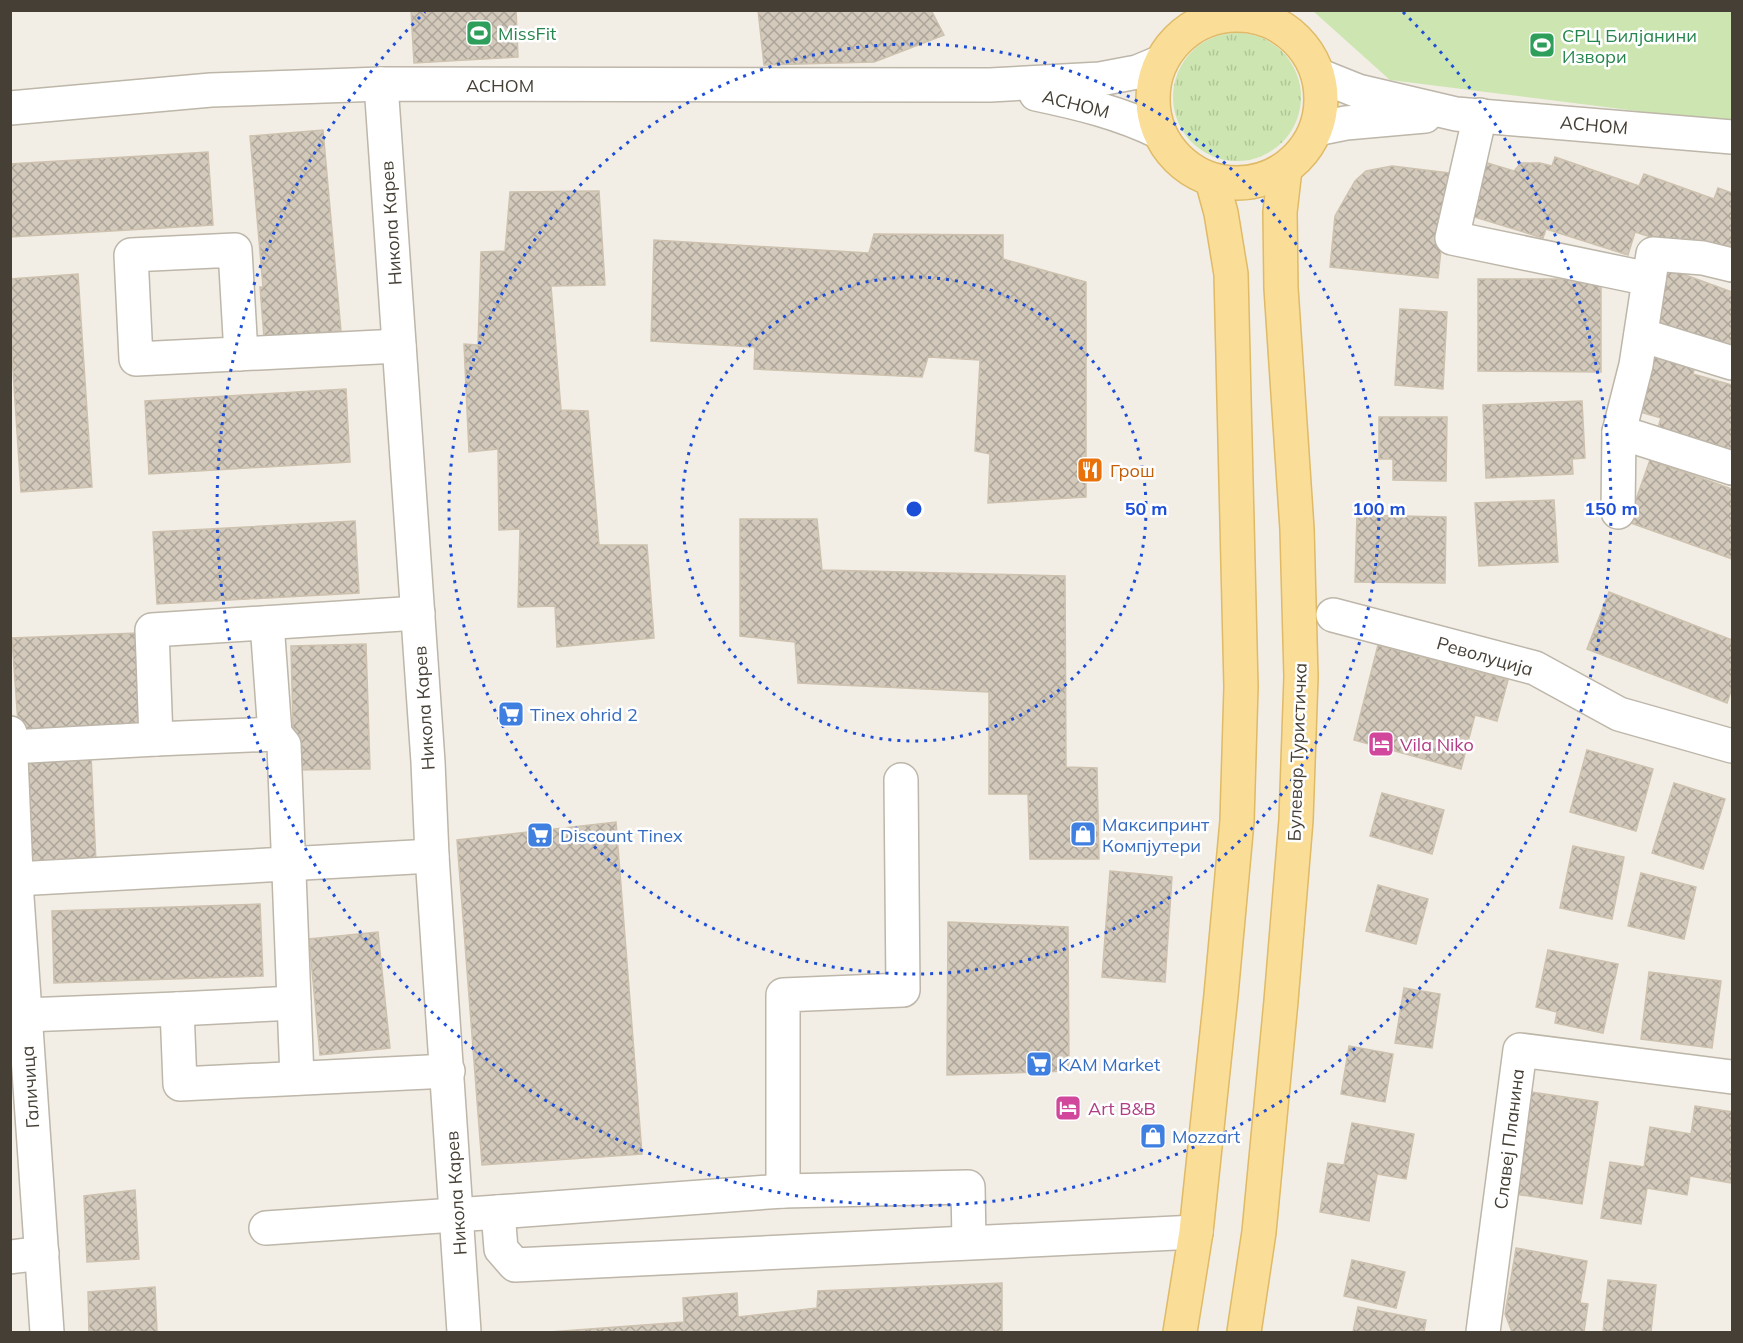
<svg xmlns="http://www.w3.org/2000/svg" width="1743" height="1343" font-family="Mulish,sans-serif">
<defs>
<pattern id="park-tufts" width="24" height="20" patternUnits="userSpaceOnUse" patternTransform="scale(1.5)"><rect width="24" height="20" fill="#cde5b0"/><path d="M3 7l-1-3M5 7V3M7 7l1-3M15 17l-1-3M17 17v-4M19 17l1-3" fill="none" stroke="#b1c698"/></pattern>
<pattern id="building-cross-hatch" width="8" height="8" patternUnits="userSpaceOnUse" patternTransform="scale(1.5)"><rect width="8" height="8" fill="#d3cabc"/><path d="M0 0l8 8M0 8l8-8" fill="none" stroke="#ada59a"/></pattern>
</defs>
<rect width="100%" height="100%" fill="#f2eee6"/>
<!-- park -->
<circle fill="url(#park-tufts)" cx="1237" cy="97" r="64"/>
<!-- garden -->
<polygon fill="#cde5b0" points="1313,11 1732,11 1732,123 1390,80"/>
<!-- building -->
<g fill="url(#building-cross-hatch)" stroke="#cec2af" stroke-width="1.5">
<polygon points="411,10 516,10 518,57 414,63"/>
<polygon points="758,10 931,10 944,35 874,62 764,65"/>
<polygon points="323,130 341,331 264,337 260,287 263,287 250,136"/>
<polygon points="208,152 213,225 10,237 10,164"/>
<polygon points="1555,157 1639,186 1644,174 1714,199 1718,188 1732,193 1732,252 1711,256 1635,232 1628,255 1546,229 1543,238 1468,215 1484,162 1514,171 1521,163 1540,163 1552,166"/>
<polygon points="1392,166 1449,173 1438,278 1330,267 1335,216 1355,181 1366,171"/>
<polygon points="599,191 605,285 551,286 561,410 588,411 599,545 647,545 654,638 557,647 555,606 518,607 520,529 499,530 498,449 469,452 464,344 478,345 481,252 505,251 510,192"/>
<polygon points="874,234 1003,235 1003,259 1086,282 1086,497 988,503 990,454 975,451 980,360 928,357 922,377 754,369 755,347 651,341 654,240 869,253"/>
<polygon points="1669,269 1732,292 1732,350 1651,320"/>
<polygon points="78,274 92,487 21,492 10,326 10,279"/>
<polygon points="1478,279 1601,279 1601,372 1478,371"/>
<polygon points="1400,309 1447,312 1443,389 1395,385"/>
<polygon points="1656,351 1696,362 1693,374 1732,385 1732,452 1657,431 1661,418 1640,412"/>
<polygon points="346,389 350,462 149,474 145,401"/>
<polygon points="1582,401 1585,458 1572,459 1573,474 1486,478 1483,405"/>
<polygon points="1379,417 1447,417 1446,481 1393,480 1393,459 1379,459"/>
<polygon points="1650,460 1732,489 1732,559 1628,522"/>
<polygon points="1554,500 1558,562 1479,566 1475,503"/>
<polygon points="1357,515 1446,517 1445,583 1355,582"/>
<polygon points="740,519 817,519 822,570 1065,576 1066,767 1097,768 1099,859 1030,859 1028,794 989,794 989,692 798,683 795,642 740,636"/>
<polygon points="355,521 359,593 157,604 153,532"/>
<polygon points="1609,592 1732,640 1732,688 1727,703 1587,649"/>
<polygon points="137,633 139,730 19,738 12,638"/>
<polygon points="366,644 370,769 294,770 291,646"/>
<polygon points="1378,645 1508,680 1497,721 1475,715 1461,769 1354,740"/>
<polygon points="1587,750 1653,769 1636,831 1570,812"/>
<polygon points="91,755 96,863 33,866 24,758"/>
<polygon points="1674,783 1725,799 1703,869 1652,853"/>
<polygon points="1382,793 1444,810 1432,854 1370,836"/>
<polygon points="616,822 642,1154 482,1165 457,840"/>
<polygon points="1573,846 1624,857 1612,919 1560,908"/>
<polygon points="1110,871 1172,877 1165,982 1102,977"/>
<polygon points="1641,873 1696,887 1684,939 1628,926"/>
<polygon points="1378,885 1428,899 1416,944 1366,931"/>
<polygon points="260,904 263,976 54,983 52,911"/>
<polygon points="948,922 1068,927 1069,1071 947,1075"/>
<polygon points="378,932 390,1048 320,1055 309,939"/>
<polygon points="1548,950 1618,964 1603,1033 1555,1023 1557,1012 1536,1007"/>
<polygon points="1649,972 1721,981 1712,1048 1641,1039"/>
<polygon points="1404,988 1440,994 1432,1048 1395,1043"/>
<polygon points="1349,1046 1393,1054 1385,1102 1341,1094"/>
<polygon points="1531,1092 1598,1102 1582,1204 1515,1194"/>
<polygon points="1695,1106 1732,1112 1732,1183 1690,1176 1687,1195 1647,1188 1641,1224 1601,1218 1610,1162 1644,1167 1650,1127 1691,1134"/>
<polygon points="1352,1123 1414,1134 1406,1179 1377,1174 1369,1221 1320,1212 1328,1163 1344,1165"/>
<polygon points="135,1190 139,1259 87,1262 84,1196"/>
<polygon points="1516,1248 1587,1261 1580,1303 1588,1304 1584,1332 1512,1332 1505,1314"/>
<polygon points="1352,1260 1405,1272 1396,1308 1344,1296"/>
<polygon points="1608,1280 1656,1285 1651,1332 1603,1332"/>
<polygon points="1002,1283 1002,1332 549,1332 684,1322 683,1298 737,1293 738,1317 817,1308 818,1291"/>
<polygon points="155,1287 157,1332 89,1332 88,1292"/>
<polygon points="1358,1307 1426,1320 1424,1332 1353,1332"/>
</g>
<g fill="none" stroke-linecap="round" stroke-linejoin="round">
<defs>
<g id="minor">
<polyline points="1318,75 1358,91 1456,114 1732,137"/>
<polyline points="381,84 428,762 432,856 464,1332"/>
<path d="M 1036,94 C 1079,103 1120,113 1159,132"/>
<polyline points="10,108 211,90 381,84 990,85 1100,79 1137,72 1161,62"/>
<polyline points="1480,115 1452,238 1649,279"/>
<polyline points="1316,129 1346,123 1425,116"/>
<polyline points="1641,335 1732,363"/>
<polyline points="241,354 235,250 131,255 136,359 399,346"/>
<polyline points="1619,432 1732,468"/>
<polyline points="1618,512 1619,432 1636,365 1653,254 1703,258 1732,265"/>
<polyline points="1333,615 1535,668 1619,714 1732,746"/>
<polyline points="10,733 17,897 47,1332"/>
<polyline points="275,734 284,745 297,1078"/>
<polyline points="156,739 275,734 267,623"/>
<polyline points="11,747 156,739 152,630 418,613"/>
<polyline points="16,879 432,856"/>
<polyline points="177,1009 294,1003"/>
<polyline points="25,1015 177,1009 180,1084 448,1071"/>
<polyline points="783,1191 783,995 903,990 901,780"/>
<polyline points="498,1212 783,1191 968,1187 969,1242"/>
<polyline points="266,1228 498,1212 501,1249 515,1265 1196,1232"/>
<polyline points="10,1257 42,1253"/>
<polyline points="1483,1332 1520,1050 1732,1077"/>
</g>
<g id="major">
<circle cx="1237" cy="99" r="84"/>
<polyline points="1180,1332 1196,1232 1221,995 1237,821 1241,687 1231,274 1221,213 1212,180"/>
<polyline points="1244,1332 1259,1232 1281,1001 1296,820 1301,677 1297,529 1281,288 1280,212 1285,169"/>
</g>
</defs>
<!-- minor casing -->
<use href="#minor" stroke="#bdb6a9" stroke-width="36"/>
<!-- major casing -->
<use href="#major" stroke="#dfba67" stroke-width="36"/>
<!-- minor -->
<use href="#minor" stroke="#fff" stroke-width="33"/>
<!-- major -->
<use href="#major" stroke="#fadd97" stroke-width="33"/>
</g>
<!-- distance rings -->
<g fill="none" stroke="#1d4ed8" stroke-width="3" stroke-dasharray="3 6">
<circle cx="914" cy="509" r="232"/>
<circle cx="914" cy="509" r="465"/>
<path d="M1403 12A697 697 0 1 1 425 12"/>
</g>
<!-- icons -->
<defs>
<symbol id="stadium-square" viewBox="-11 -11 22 22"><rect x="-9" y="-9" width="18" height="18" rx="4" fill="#2e9e5b" stroke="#fff"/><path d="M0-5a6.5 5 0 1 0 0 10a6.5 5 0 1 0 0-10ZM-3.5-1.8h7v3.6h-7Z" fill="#fff"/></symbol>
<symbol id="restaurant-square" viewBox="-11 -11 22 22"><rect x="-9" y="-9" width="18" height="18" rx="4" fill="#e8710a" stroke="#fff"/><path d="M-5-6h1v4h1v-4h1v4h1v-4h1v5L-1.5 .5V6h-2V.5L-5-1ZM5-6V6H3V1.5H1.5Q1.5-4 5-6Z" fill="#fff"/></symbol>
<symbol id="supermarket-square" viewBox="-11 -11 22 22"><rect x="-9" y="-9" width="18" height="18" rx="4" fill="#3f7fe0" stroke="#fff"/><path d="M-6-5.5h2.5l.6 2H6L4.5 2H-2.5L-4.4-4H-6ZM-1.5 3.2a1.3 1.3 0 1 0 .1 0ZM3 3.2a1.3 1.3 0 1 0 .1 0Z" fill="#fff"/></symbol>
<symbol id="hotel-square" viewBox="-11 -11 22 22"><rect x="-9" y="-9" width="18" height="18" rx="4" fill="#d1479c" stroke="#fff"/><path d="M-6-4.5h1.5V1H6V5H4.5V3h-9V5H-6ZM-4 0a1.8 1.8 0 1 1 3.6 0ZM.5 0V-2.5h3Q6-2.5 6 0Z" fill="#fff"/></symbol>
<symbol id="shop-square" viewBox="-11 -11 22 22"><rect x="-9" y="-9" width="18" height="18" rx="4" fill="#3f7fe0" stroke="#fff"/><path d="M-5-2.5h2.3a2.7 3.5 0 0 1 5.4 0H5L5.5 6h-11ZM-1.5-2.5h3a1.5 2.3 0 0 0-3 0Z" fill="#fff"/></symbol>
</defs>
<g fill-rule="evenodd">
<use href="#stadium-square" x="464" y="18" width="30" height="30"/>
<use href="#stadium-square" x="1527" y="30" width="30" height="30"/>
<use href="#restaurant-square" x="1075" y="455" width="30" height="30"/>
<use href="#supermarket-square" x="496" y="699" width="30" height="30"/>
<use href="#hotel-square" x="1366" y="729" width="30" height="30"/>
<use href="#shop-square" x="1068" y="819" width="30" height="30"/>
<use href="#supermarket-square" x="525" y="820" width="30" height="30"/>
<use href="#supermarket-square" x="1024" y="1049" width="30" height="30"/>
<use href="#hotel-square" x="1053" y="1093" width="30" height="30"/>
<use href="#shop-square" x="1138" y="1121" width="30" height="30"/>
</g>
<g text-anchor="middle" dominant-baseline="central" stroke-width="5" stroke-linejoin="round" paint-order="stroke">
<!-- leisure labels -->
<g font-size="18" fill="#27864d" stroke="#fff" text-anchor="start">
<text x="498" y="33">MissFit</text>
<text x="1562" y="35">СРЦ Билјанини<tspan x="1562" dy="21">Извори</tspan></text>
</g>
<!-- street labels -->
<g font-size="18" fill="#453f35" stroke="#fff">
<text x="500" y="85">АСНОМ</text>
<text transform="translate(1076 104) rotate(14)">АСНОМ</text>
<text transform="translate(1594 125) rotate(5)">АСНОМ</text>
<text transform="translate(391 223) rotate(-94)">Никола Карев</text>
<text transform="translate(1485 656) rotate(16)">Револуција</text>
<text transform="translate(424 708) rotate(-94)">Никола Карев</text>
<text transform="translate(1297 752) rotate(-88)">Булевар Туристичка</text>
<text transform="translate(30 1087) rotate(-94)">Галичица</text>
<text transform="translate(1509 1139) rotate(-83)">Славеј Планина</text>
<text transform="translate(456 1193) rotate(-94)">Никола Карев</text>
</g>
<!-- food labels -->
<g font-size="18" fill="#c56008" stroke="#fff" text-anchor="start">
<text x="1110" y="470">Грош</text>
</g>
<!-- shop labels -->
<g font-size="18" fill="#366cbe" stroke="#fff" text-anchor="start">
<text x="530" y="714">Tinex ohrid 2</text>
<text x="1102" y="824">Максипринт<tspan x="1102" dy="21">Компјутери</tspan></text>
<text x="560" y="835">Discount Tinex</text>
<text x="1058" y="1064">KAM Market</text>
<text x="1172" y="1136">Mozzart</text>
</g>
<!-- hotel labels -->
<g font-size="18" fill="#b23c85" stroke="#fff" text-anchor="start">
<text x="1400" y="744">Vila Niko</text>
<text x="1088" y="1108">Art B&amp;B</text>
</g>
</g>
<circle cx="914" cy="509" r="9" fill="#1d4ed8" stroke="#fff" stroke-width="3"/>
<g font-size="18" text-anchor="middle" font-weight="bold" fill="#1d4ed8" stroke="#fff" stroke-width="5" stroke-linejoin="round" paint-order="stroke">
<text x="1146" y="515">50 m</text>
<text x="1379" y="515">100 m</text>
<text x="1611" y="515">150 m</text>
</g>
<!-- border -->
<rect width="1743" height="1343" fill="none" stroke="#453f35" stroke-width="24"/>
</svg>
